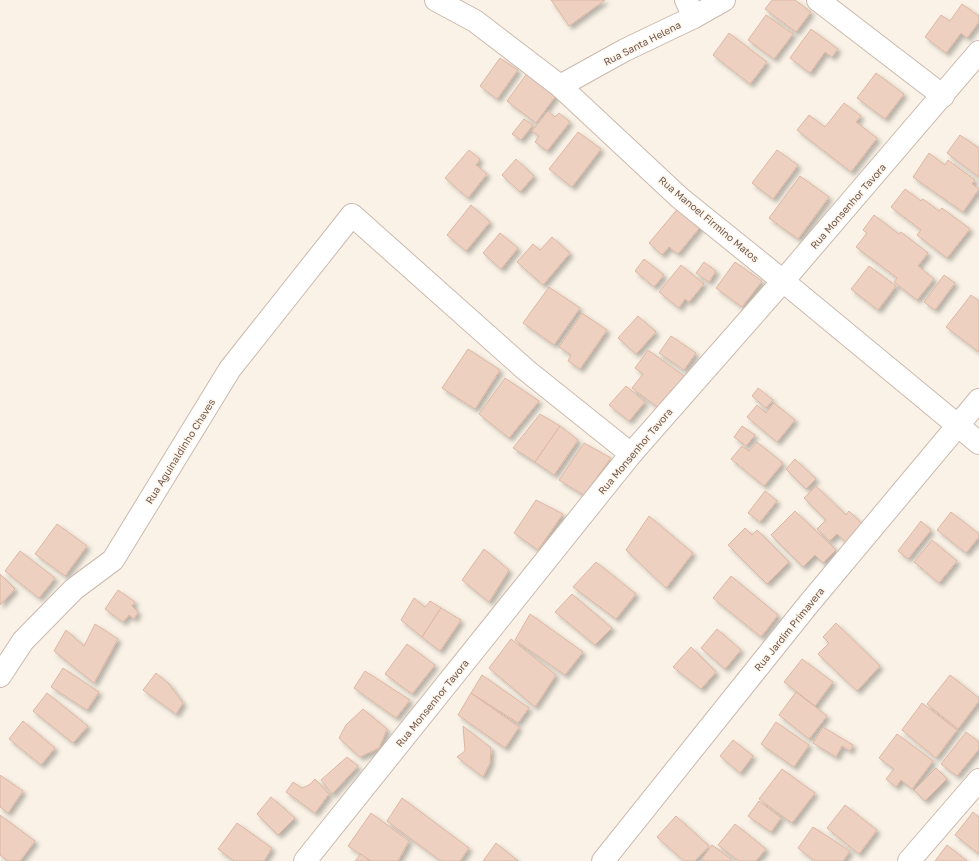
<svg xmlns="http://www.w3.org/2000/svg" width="979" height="861" font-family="'Golos Text',sans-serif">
<defs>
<filter id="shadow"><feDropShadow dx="3.5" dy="3.5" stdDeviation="2" flood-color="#0004"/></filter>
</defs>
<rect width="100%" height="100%" fill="#faf2e6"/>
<!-- building -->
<g fill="#edd0c0" stroke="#deb6a2" filter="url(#shadow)">
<polygon points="551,0 605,0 569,26"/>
<polygon points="772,0 795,0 811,12 796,32 765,9"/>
<polygon points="962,4 979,16 979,22 967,38 961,33 946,53 925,37 941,15 950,21"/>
<polygon points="766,15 793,34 774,59 748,40"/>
<polygon points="811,29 838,49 832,57 825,52 810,73 790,58"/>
<polygon points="729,33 767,62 750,84 713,55"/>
<polygon points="500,58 518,70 497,99 480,86"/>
<polygon points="528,72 557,94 536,123 507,101"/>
<polygon points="876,73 904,94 885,119 857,98"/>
<polygon points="844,103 861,116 856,122 877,138 851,172 797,130 809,115 825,127"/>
<polygon points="548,111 555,117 559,113 570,122 547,151 535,142 539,136 532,131"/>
<polygon points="524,119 533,125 521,140 512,134"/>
<polygon points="578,132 601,149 572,187 549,169"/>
<polygon points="960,135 979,148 979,177 947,153"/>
<polygon points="469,150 480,159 476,165 487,174 468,198 445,178"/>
<polygon points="777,150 798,165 773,199 752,183"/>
<polygon points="929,153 945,165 948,160 975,180 972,184 979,189 963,212 913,177"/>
<polygon points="516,159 534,176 520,192 502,175"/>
<polygon points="800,176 829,197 798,239 769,218"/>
<polygon points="905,189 921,201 923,199 939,211 942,208 970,229 947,258 917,235 921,230 891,207"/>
<polygon points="471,205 490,222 466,251 447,235"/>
<polygon points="680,206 702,225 678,254 669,247 662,255 649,243"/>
<polygon points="874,215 899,234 901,232 928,253 918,266 934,279 917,300 894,282 897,278 856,247 867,233 863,230"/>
<polygon points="500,233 518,248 501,269 483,253"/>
<polygon points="552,237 570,253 543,285 517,262 533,244 540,250"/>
<polygon points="644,259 664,275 654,287 635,271"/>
<polygon points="704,262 716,271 709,282 696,273"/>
<polygon points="735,262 762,281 742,307 716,288"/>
<polygon points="681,265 704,284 689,302 685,299 679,308 659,292"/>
<polygon points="869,266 896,286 878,310 851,289"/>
<polygon points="944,275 955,283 935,310 924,302"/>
<polygon points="549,287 580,308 554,345 523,323"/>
<polygon points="971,295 979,301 979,352 946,327"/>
<polygon points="582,313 607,330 580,369 568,361 571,355 559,347"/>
<polygon points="638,316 656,332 636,354 618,338"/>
<polygon points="671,336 696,353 684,370 659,353"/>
<polygon points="468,349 500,370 475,409 442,388"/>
<polygon points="648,350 684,376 660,409 632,388 643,374 635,368"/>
<polygon points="505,378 539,401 509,438 479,414"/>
<polygon points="626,386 645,402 629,421 609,405"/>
<polygon points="758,388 773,400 766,408 752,396"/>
<polygon points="774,403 795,420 777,442 747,417 757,405 766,413"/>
<polygon points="540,414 560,426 535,462 513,448"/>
<polygon points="560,426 578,440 554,475 535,462"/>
<polygon points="742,426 755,435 746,446 734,437"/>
<polygon points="757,442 783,463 764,486 731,459 742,446 749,451"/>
<polygon points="584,443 611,458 584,495 559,480"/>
<polygon points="795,459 816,479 806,489 786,469"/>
<polygon points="816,486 846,515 849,511 864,526 847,543 837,534 830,541 817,529 826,520 804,498"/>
<polygon points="765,491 777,501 760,522 748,513"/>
<polygon points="536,500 563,514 538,550 514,533"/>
<polygon points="795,511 836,550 823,563 815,555 803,567 771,535"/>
<polygon points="951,512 979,534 979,537 966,553 937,530"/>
<polygon points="649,516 693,553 666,588 626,550"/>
<polygon points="921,521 931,530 908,559 898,551"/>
<polygon points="57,524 87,546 65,576 35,554"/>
<polygon points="745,528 752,535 757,530 789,562 767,584 728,545"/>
<polygon points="932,540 957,561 939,583 914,562"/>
<polygon points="484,549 509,570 489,602 462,580"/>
<polygon points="20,551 55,578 39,598 5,571"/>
<polygon points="596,562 636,594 616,619 573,587"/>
<polygon points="0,574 15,589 0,605"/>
<polygon points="731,576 778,615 761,637 713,598"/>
<polygon points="118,590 135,602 132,606 138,612 134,619 129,615 123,622 105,609"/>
<polygon points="572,594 612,628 595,645 555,612"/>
<polygon points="414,598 425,607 430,601 441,608 422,637 401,620"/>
<polygon points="441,608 461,620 440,651 422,637"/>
<polygon points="530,614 583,652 565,675 515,640"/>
<polygon points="836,623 880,666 857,691 818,654 829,643 823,637"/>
<polygon points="95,624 118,639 94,683 54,651 66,630 84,646"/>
<polygon points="717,629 741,650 725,669 701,648"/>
<polygon points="511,639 556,675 535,707 489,668"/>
<polygon points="407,644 435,665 412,694 385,674"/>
<polygon points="691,647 716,672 701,689 673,667"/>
<polygon points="802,659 833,682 815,706 784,682"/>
<polygon points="63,668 99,692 87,710 51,687"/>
<polygon points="365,671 410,700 396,718 354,688"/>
<polygon points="156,673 169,684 183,703 176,714 143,690"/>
<polygon points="482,675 529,708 518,723 471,693"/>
<polygon points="950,675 979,698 979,701 958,729 927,704"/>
<polygon points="796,692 827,716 809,739 779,715"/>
<polygon points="47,693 88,726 73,743 33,711"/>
<polygon points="471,693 519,727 505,748 458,715"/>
<polygon points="922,703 957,730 936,758 902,730"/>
<polygon points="363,709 387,729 379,748 360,757 339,738 346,725"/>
<polygon points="23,721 55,748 41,765 9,739"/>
<polygon points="776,722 809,745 794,767 761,744"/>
<polygon points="463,726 491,748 490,763 483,777 457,757 465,751"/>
<polygon points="823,727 853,745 850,751 842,746 836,757 813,743"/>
<polygon points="966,732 979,742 979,749 957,776 941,764"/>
<polygon points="897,734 933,761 912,789 901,780 896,787 886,779 894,769 879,758"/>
<polygon points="733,740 753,756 740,773 720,756"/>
<polygon points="347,757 358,766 332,794 321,780"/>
<polygon points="936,768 947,779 925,801 914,790"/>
<polygon points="782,769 815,793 792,823 759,799"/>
<polygon points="0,775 23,791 8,813 0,807"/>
<polygon points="315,779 329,794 315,813 286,792 293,782 302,788 309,785"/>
<polygon points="271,797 295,818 278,835 257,814"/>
<polygon points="402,798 469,848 460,861 441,861 387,821"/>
<polygon points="759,801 781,818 771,832 748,816"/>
<polygon points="845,805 877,830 859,854 827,828"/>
<polygon points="973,812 979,817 979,854 955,835"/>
<polygon points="371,813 409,841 398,861 371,861 348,846"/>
<polygon points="0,815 35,841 20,861 8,861 0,855"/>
<polygon points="676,816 709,846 695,861 684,861 657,837"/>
<polygon points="237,823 272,848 264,861 234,861 218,849"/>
<polygon points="735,824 766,849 756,861 739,861 718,845"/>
<polygon points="813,827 850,851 843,861 815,861 798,848"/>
<polygon points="496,843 518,861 483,861"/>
<polygon points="712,845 731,859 730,861 705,861 702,859"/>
<polygon points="947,845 967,861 935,861"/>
<polygon points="361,854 370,861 355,861"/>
</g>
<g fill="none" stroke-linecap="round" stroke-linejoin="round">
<defs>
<g id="street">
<polyline points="436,0 475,21 560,86 680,198 783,281 979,443"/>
<polyline points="686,0 694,17"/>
<polyline points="818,0 943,96"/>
<polyline points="560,86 625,50 694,17 724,0"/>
<polyline points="0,676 23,641 74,589 113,560 230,369 352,215 526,370 631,454"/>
<polyline points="305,861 631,454 783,281 979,52"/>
<polyline points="603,861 807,606 979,400"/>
<polyline points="909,861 979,780"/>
</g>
</defs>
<!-- street casing -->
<use href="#street" stroke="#cbb9ad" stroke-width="24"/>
<!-- street -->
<use href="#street" stroke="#fff" stroke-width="22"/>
</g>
<g text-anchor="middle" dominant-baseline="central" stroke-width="3" stroke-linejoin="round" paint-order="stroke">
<!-- street labels -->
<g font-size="10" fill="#71584d" stroke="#fdf6ec">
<text transform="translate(642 43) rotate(-27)">Rua Santa Helena</text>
<text transform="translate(848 206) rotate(-49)">Rua Monsenhor Tavora</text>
<text transform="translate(709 219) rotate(40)">Rua Manoel Firmino Matos</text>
<text transform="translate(180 451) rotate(-58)">Rua Aguinaldinho Chaves</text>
<text transform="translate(635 451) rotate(-50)">Rua Monsenhor Tavora</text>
<text transform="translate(789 629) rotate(-51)">Rua Jardim Primavera</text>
<text transform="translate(432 703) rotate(-51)">Rua Monsenhor Tavora</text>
</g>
</g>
</svg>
